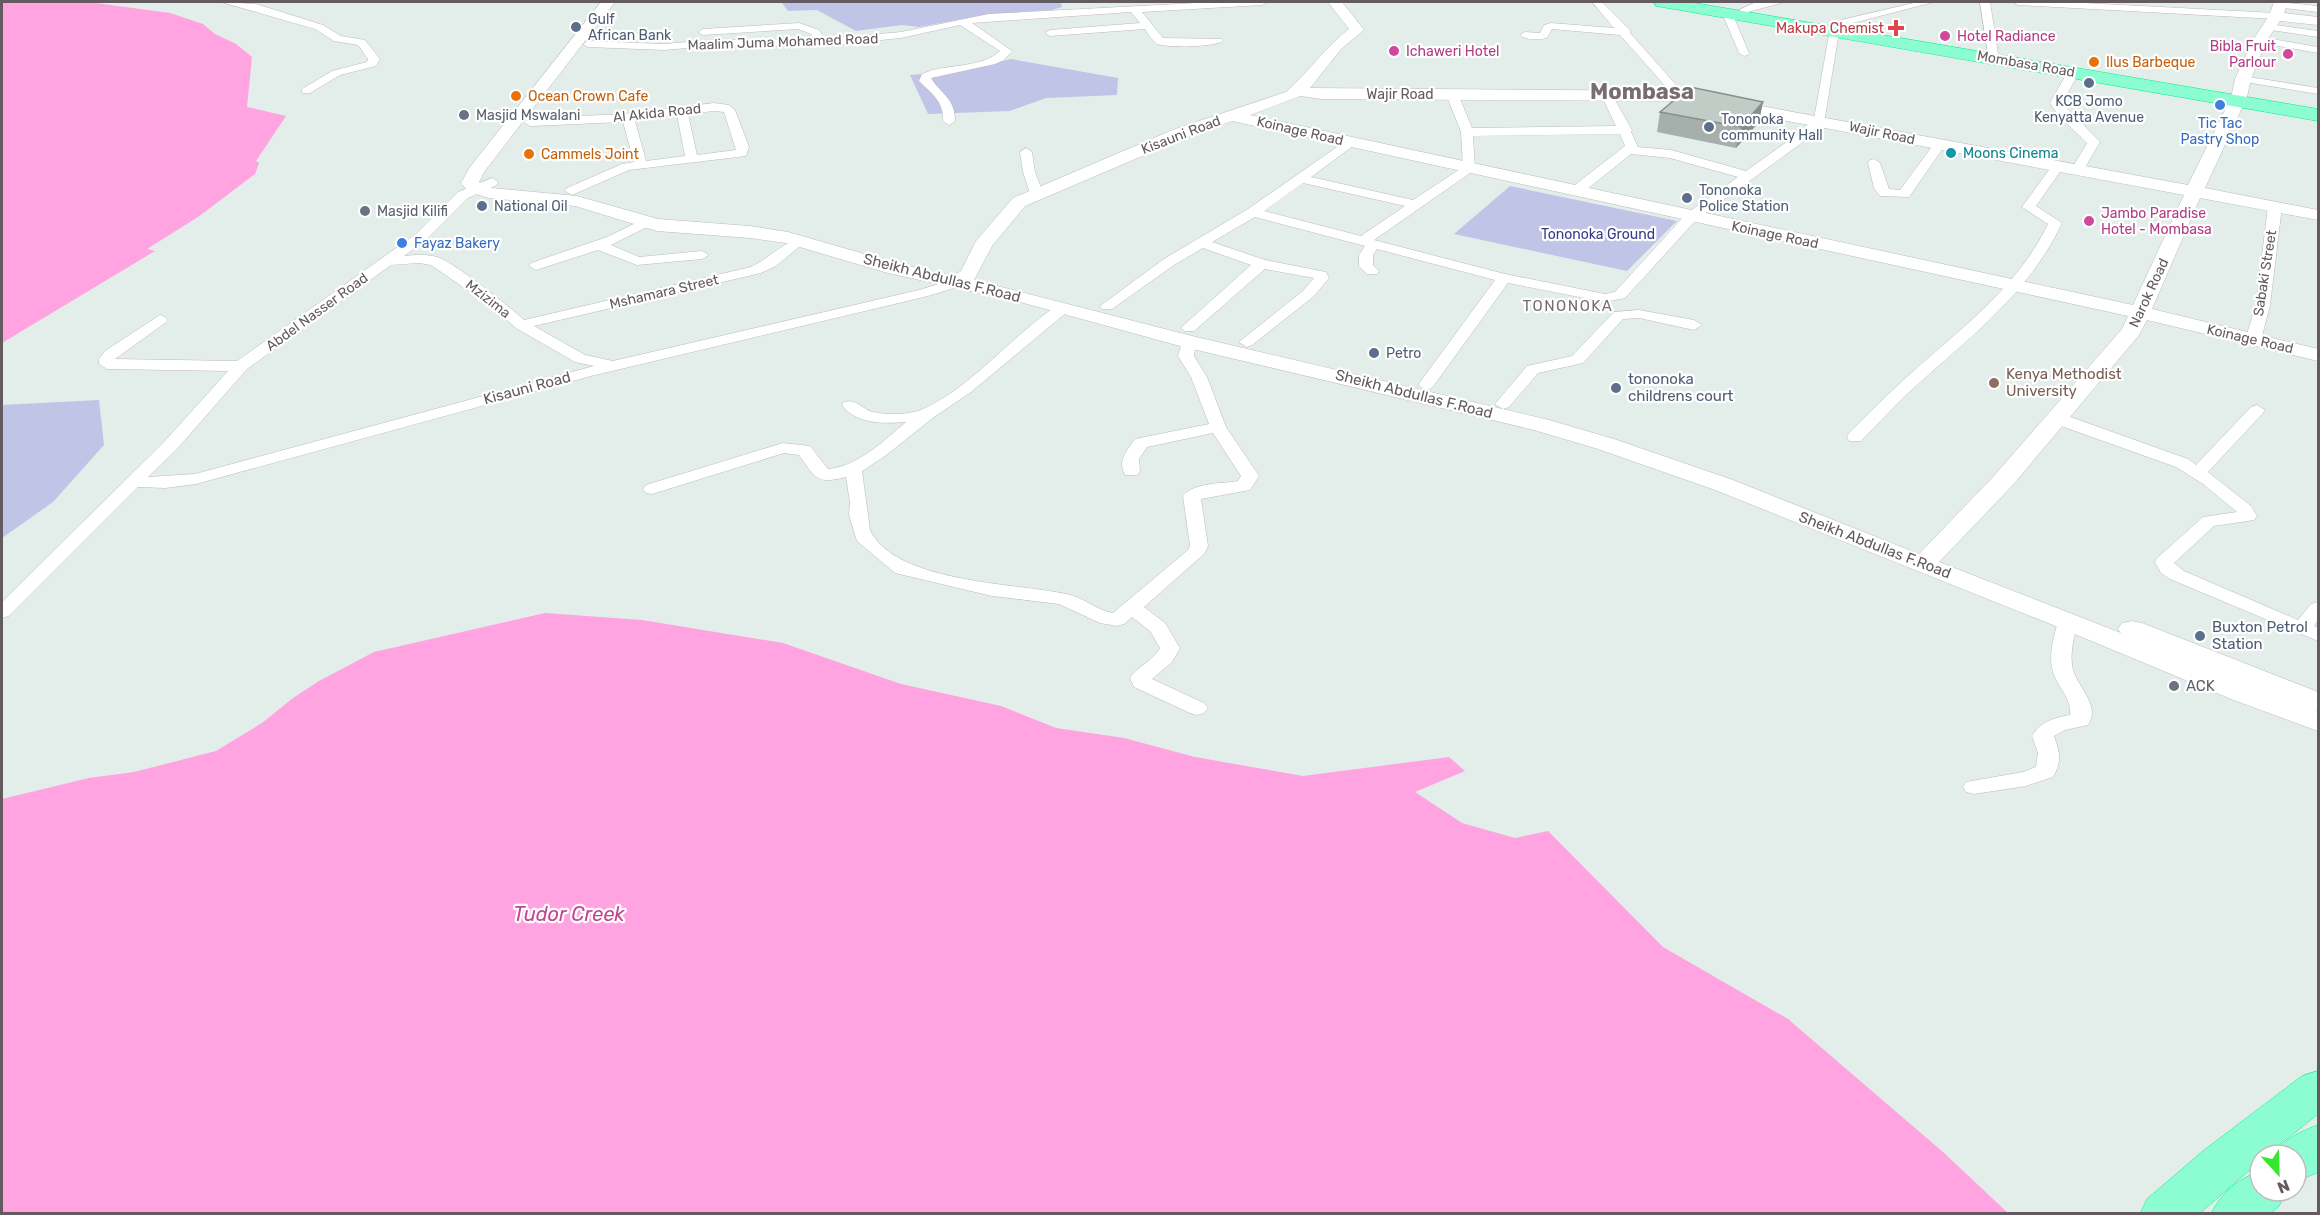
<svg xmlns="http://www.w3.org/2000/svg" width="2320" height="1215" font-family="Rubik,sans-serif">
<rect width="100%" height="100%" fill="#e3eeea"/>
<!-- green -->
<g fill="#c0c4e6">
<polygon points="784,2 1061,2 1062,7 1052,10 989,14 919,27 902,25 856,31 817,10 788,11 782,3"/>
<polygon points="1011,59 1118,78 1117,95 1046,98 1010,111 928,114 910,75 961,71"/>
<polygon points="1510,186 1677,221 1627,271 1454,234"/>
<polygon points="99,400 104,445 53,502 2,538 2,405"/>
</g>
<!-- water -->
<g fill="#ffa3e1">
<polygon points="2,2 88,2 170,13 203,24 215,34 236,44 252,57 247,107 286,116 256,161 259,163 255,174 198,217 147,249 155,251 2,343"/>
<polygon points="545,613 642,620 783,643 901,684 1001,706 1056,728 1124,738 1195,757 1303,776 1449,757 1465,771 1415,792 1462,823 1515,838 1548,831 1663,947 1788,1019 1943,1152 2008,1213 2,1213 2,799 89,778 134,772 216,751 262,723 293,698 319,681 374,652"/>
</g>
<g fill="none" stroke-linecap="round" stroke-linejoin="round">
<defs>
<g id="street">
<polygon points="221,2 256,4 323,25 341,36 365,40 380,59 376,66 340,75 310,93 302,93 302,89 332,71 367,62 368,59 358,45 334,41 315,29"/>
<path d="M 1215,2 L 1267,2 L 1262,5 L 1142,12 L 1163,38 L 1222,39 L 1223,41 C 1215,47 1168,48 1157,44 C 1153,41 1148,34 1145,29 L 1050,36 L 1045,33 L 1050,30 L 1140,23 L 1131,12 L 972,23 L 1012,51 L 1004,60 L 995,64 L 931,78 C 940,94 955,97 955,121 L 949,125 L 943,121 C 944,101 932,94 919,81 L 922,74 C 946,63 981,69 1000,51 L 960,25 L 901,38 L 822,46 L 712,46 L 664,50 L 588,47 L 583,44 L 588,41 L 664,44 L 712,40 L 814,39 L 811,34 L 798,29 L 703,35 L 698,32 L 703,29 L 799,23 L 819,30 L 825,39 L 901,32 L 989,14 Z"/>
<path d="M 1592,2 L 1602,2 L 1630,30 L 1630,33 L 1684,94 L 1684,98 L 1676,98 L 1620,35 L 1552,29 L 1547,38 C 1539,40 1525,40 1520,35 L 1525,32 L 1540,33 L 1544,25 L 1551,23 L 1614,28 Z"/>
<polygon points="1756,2 1785,2 1744,13 1739,10"/>
<path d="M 1918,2 L 1934,2 L 1849,24 L 1839,32 L 1824,123 L 1803,142 L 1696,220 L 1625,298 L 1605,302 L 1508,283 L 1432,388 L 1426,390 L 1418,385 L 1495,280 L 1377,249 L 1373,255 L 1373,265 L 1379,271 L 1377,274 L 1367,274 L 1359,266 L 1359,255 L 1365,246 L 1255,217 L 1212,242 L 1265,260 L 1326,272 L 1329,278 L 1313,297 L 1252,345 L 1247,347 L 1239,342 L 1303,291 L 1314,278 L 1265,269 L 1194,331 L 1184,331 L 1181,328 L 1184,325 L 1251,265 L 1203,248 L 1174,265 L 1112,309 L 1102,309 L 1100,306 L 1164,259 L 1248,209 L 1347,140 L 1355,140 L 1357,143 L 1311,177 L 1413,200 L 1463,167 L 1461,132 L 1446,94 L 1452,91 L 1458,94 L 1472,128 L 1616,126 L 1601,95 L 1607,92 L 1611,93 L 1632,130 L 1631,132 L 1638,147 L 1671,150 L 1746,171 L 1795,136 L 1814,119 L 1830,29 L 1841,20 ZM 1620,134 L 1625,146 L 1571,188 L 1569,191 L 1571,194 L 1581,194 L 1631,154 L 1670,158 L 1738,177 L 1686,214 L 1615,292 L 1605,294 L 1505,274 L 1374,240 L 1473,171 L 1475,168 L 1473,136 ZM 1303,183 L 1405,206 L 1361,236 L 1264,211 Z"/>
<polygon points="1980,2 1990,2 1998,54 1997,56 1993,57 1988,54"/>
<polygon points="2013,2 2065,2 2276,13 2281,16 2276,19 2018,5"/>
<polygon points="2279,2 2318,6 2318,12 2275,7 2275,3"/>
<polygon points="1727,10 1732,13 1749,53 1748,55 1744,56 1739,53 1722,13"/>
<polygon points="2268,24 2318,31 2318,37 2264,29 2264,25"/>
<polygon points="2260,37 2318,47 2318,53 2256,42 2256,38"/>
<polygon points="2073,70 2079,73 2062,103 2100,142 2082,173 2077,174 2071,170 2087,143 2058,115 2050,103 2067,73"/>
<polygon points="2243,76 2318,88 2318,94 2239,81 2239,77"/>
<path d="M 714,103 L 729,105 L 735,110 L 749,147 L 746,156 L 629,170 L 572,195 L 565,191 L 567,188 L 622,164 L 634,162 L 623,122 L 530,126 L 524,122 L 530,118 L 628,114 ZM 714,111 L 724,112 L 736,150 L 697,155 L 688,114 ZM 677,115 L 685,156 L 646,161 L 635,121 Z"/>
<polygon points="1940,140 1946,144 1909,197 1880,196 1874,188 1868,163 1870,160 1874,159 1880,163 1889,189 1900,190 1936,141"/>
<polygon points="1026,148 1032,152 1035,172 1043,193 1041,196 1031,196 1023,172 1020,152"/>
<path d="M 2058,162 L 2064,166 L 2036,206 L 2062,223 C 2028,296 1963,342 1906,395 C 1891,410 1876,425 1861,441 L 1849,441 L 1847,437 L 1849,433 C 1864,418 1879,403 1895,388 C 1949,337 2015,293 2048,224 L 2022,207 L 2054,163 Z"/>
<path d="M 492,178 L 498,182 L 497,185 L 468,198 L 426,240 L 404,256 C 415,255 426,254 437,257 C 454,262 508,306 524,320 L 751,267 C 765,261 793,235 804,238 L 806,241 L 776,266 L 761,273 L 534,326 L 585,355 L 613,361 L 919,290 L 955,279 L 962,283 L 960,286 L 928,296 L 591,376 L 196,484 L 165,488 L 138,487 L 9,616 L 2,618 L 2,602 L 164,442 L 228,371 L 107,369 L 99,364 L 99,359 L 105,351 L 160,315 L 165,317 L 168,320 L 165,323 L 115,359 L 237,361 L 416,234 L 458,192 ZM 419,263 L 431,265 L 492,307 L 516,328 L 575,362 L 594,366 L 195,474 L 148,477 L 176,450 L 247,369 L 391,265 Z"/>
<polygon points="2275,202 2282,206 2270,305 2261,340 2253,345 2245,340 2256,305 2268,206"/>
<polygon points="646,218 653,222 651,225 611,245 639,257 702,251 709,255 702,259 637,265 598,250 536,270 529,266 531,263 607,237"/>
<path d="M 1062,305 L 1067,306 L 1069,309 L 1067,312 L 971,392 L 934,417 L 885,456 L 862,471 L 870,530 C 895,583 1016,583 1066,594 C 1083,597 1096,610 1113,613 L 1188,550 L 1190,546 L 1183,496 C 1194,482 1222,484 1238,481 L 1241,476 L 1213,433 L 1147,447 L 1139,459 L 1140,471 L 1137,475 L 1125,475 C 1117,460 1127,451 1135,439 L 1209,424 L 1191,377 L 1178,356 L 1183,338 L 1193,338 L 1196,341 L 1194,356 L 1207,377 L 1226,427 L 1259,476 L 1250,490 L 1201,499 L 1208,546 L 1205,553 L 1144,607 L 1165,623 L 1180,648 L 1172,662 L 1152,679 L 1204,703 L 1208,708 L 1204,713 L 1197,715 L 1190,713 L 1134,687 L 1130,678 C 1138,666 1153,661 1160,648 L 1150,631 L 1132,617 L 1124,624 L 1117,626 L 1100,623 L 1059,604 L 992,596 L 895,573 L 857,541 L 849,515 L 850,502 L 846,477 C 816,485 815,477 799,455 L 784,453 L 652,494 L 646,493 L 643,489 L 646,485 L 783,443 L 810,446 L 828,469 C 859,466 883,441 906,422 C 884,424 856,424 842,405 L 844,402 C 856,398 862,409 873,412 C 886,415 911,415 923,409 C 963,391 995,355 1028,328 C 1038,320 1050,308 1062,305 Z"/>
<polygon points="1639,310 1694,320 1702,325 1694,330 1639,318 1623,319 1583,363 1538,373 1509,407 1503,409 1495,404 1527,366 1572,356 1614,312"/>
<polygon points="2257,405 2265,410 2263,413 2208,472 2251,506 2257,516 2254,520 2214,526 2174,563 2184,571 2298,620 2311,604 2318,602 2318,620 2314,626 2318,628 2318,641 2170,579 2161,573 2155,562 2157,558 2203,517 2237,512 2203,484 2176,467 2050,422 2048,418 2056,413 2062,414 2188,459 2196,465 2251,407"/>
<path d="M 2068,615 L 2075,617 L 2078,621 C 2075,635 2070,650 2072,664 C 2074,686 2102,703 2088,725 L 2065,730 L 2054,736 C 2060,752 2062,762 2053,777 L 2026,786 L 1974,794 L 1966,792 L 1963,787 L 1966,782 L 2023,772 L 2036,767 L 2038,753 L 2032,736 C 2042,721 2053,718 2070,715 C 2072,698 2058,688 2053,672 C 2048,656 2054,637 2058,621 L 2061,617 Z"/>
</g>
<path id="secondary" d="M 601,2 L 615,2 L 484,172 L 479,182 L 492,188 L 577,196 L 658,219 L 750,226 L 788,232 L 899,264 L 953,276 L 961,271 L 976,241 L 1013,198 L 1175,129 L 1286,92 C 1309,72 1325,47 1349,29 L 1328,2 L 1342,2 L 1364,30 L 1341,49 L 1310,88 L 1680,91 L 2188,185 L 2231,98 L 2235,79 L 2253,40 L 2269,16 L 2274,2 L 2288,2 L 2284,13 L 2318,17 L 2318,25 L 2280,21 L 2267,40 L 2251,79 L 2247,97 L 2205,188 L 2318,210 L 2318,220 L 2200,198 L 2152,309 L 2318,349 L 2318,361 L 2147,320 L 2139,335 L 2011,487 L 1939,562 L 2121,633 L 2118,629 L 2122,623 L 2132,621 L 2142,623 L 2318,692 L 2318,711 L 2315,710 L 2318,712 L 2318,731 L 2231,699 L 2058,627 L 1715,490 L 1598,449 L 1534,430 L 1180,346 L 1020,302 L 888,273 L 786,243 L 750,238 L 657,231 L 575,206 L 489,198 L 469,192 L 461,183 L 470,167 ZM 1300,96 L 1322,99 L 1680,101 L 2184,195 L 2133,305 L 1250,115 ZM 1232,121 L 2128,316 L 2122,329 L 1993,477 L 1919,554 L 1733,480 L 1614,439 L 1549,420 L 1192,336 L 974,280 L 992,246 L 1025,206 L 1187,137 Z"/>
<g id="highway">
<polygon points="1654,2 1689,2 2318,109 2318,121 1662,7 1656,6"/>
<polygon points="2318,1071 2318,1114 2267,1155 2260,1155 2260,1161 2199,1214 2140,1214 2147,1199 2203,1151 2302,1076"/>
<path d="M 2318,1125 L 2318,1172 L 2296,1182 L 2296,1155 L 2276,1155 C 2283,1139 2302,1131 2318,1125 Z"/>
<path d="M 2260,1171 L 2260,1191 L 2286,1191 L 2279,1206 L 2270,1214 L 2211,1214 C 2221,1193 2238,1179 2260,1171 Z"/>
</g>
</defs>
<!-- street casing -->
<use href="#street" stroke="#bfb8bc" stroke-width="1"/>
<!-- secondary casing -->
<use href="#secondary" stroke="#c1b9bd" stroke-width="1"/>
<!-- highway casing -->
<use href="#highway" stroke="#01f08b" stroke-width="1"/>
<!-- street -->
<use href="#street" fill="#fff" fill-rule="evenodd"/>
<!-- secondary -->
<use href="#secondary" fill="#fff" fill-rule="evenodd"/>
<!-- highway -->
<use href="#highway" fill="#8cfcd3" fill-rule="evenodd"/>
</g>
<!-- wall -->
<polygon fill="#a6afab" points="1660,112 1759,122 1736,148 1657,132"/>
<!-- shaded-wall -->
<polygon fill="#878f8b" points="1763,102 1759,122 1736,148 1741,127"/>
<!-- building -->
<polygon fill="#c1ccc7" stroke="#878f8b" stroke-width="1.5" points="1690,87 1763,102 1741,127 1660,112"/>
<!-- markers -->
<g fill="#5c6f8a" stroke="#fff" stroke-width="2">
<circle cx="576" cy="27" r="6"/>
<circle cx="2089" cy="83" r="6"/>
<circle cx="1709" cy="127" r="6"/>
<circle cx="1687" cy="198" r="6"/>
<circle cx="482" cy="206" r="6"/>
<circle cx="1374" cy="353" r="6"/>
<circle cx="1616" cy="388" r="6"/>
<circle cx="2200" cy="636" r="6"/>
</g>
<path fill="#e0444e" stroke="#fff" stroke-width="2" d="M1893 19h6v6h6v6h-6v6h-6v-6h-6v-6h6z"/>
<g fill="#d1479c" stroke="#fff" stroke-width="2">
<circle cx="1945" cy="36" r="6"/>
<circle cx="1394" cy="51" r="6"/>
<circle cx="2288" cy="54" r="6"/>
<circle cx="2089" cy="221" r="6"/>
</g>
<g fill="#e8710a" stroke="#fff" stroke-width="2">
<circle cx="2094" cy="62" r="6"/>
<circle cx="516" cy="96" r="6"/>
<circle cx="529" cy="154" r="6"/>
</g>
<g fill="#3f7fe0" stroke="#fff" stroke-width="2">
<circle cx="2220" cy="105" r="6"/>
<circle cx="402" cy="243" r="6"/>
</g>
<g fill="#6b7280" stroke="#fff" stroke-width="2">
<circle cx="464" cy="115" r="6"/>
<circle cx="365" cy="211" r="6"/>
<circle cx="2174" cy="686" r="6"/>
</g>
<circle fill="#0f9aa8" stroke="#fff" stroke-width="2" cx="1951" cy="153" r="6"/>
<circle fill="#8d6e63" stroke="#fff" stroke-width="2" cx="1994" cy="383" r="6"/>
<g text-anchor="middle" dominant-baseline="central" stroke-width="4.5" stroke-linejoin="round" paint-order="stroke">
<!-- far-service labels -->
<g font-size="14" fill="#4e5e75" stroke="#fff" text-anchor="start">
<text x="588" y="19">Gulf<tspan x="588" dy="16">African Bank</tspan></text>
<text x="2089" y="101" text-anchor="middle">KCB Jomo<tspan x="2089" dy="16">Kenyatta Avenue</tspan></text>
<text x="1721" y="119">Tononoka<tspan x="1721" dy="16">community Hall</tspan></text>
<text x="1699" y="190">Tononoka<tspan x="1699" dy="16">Police Station</tspan></text>
<text x="494" y="206">National Oil</text>
<text x="1386" y="353">Petro</text>
</g>
<!-- far-health labels -->
<g font-size="14" fill="#be3a42" stroke="#fff" text-anchor="end">
<text x="1884" y="28">Makupa Chemist</text>
</g>
<!-- far-hotel labels -->
<g font-size="14" fill="#b23c85" stroke="#fff" text-anchor="start">
<text x="1957" y="36">Hotel Radiance</text>
<text x="2276" y="46" text-anchor="end">Bibla Fruit<tspan x="2276" dy="16">Parlour</tspan></text>
<text x="1406" y="51">Ichaweri Hotel</text>
<text x="2101" y="213">Jambo Paradise<tspan x="2101" dy="16">Hotel - Mombasa</tspan></text>
</g>
<!-- far-street labels -->
<g font-size="14" fill="#645b60" stroke="#fff">
<text transform="translate(783 42) rotate(-2)">Maalim Juma Mohamed Road</text>
<text transform="translate(2026 64) rotate(10)">Mombasa Road</text>
<text x="1400" y="94">Wajir Road</text>
<text transform="translate(657 113) rotate(-6)">Al Akida Road</text>
<text transform="translate(1300 131) rotate(13)">Koinage Road</text>
<text transform="translate(1882 133) rotate(12)">Wajir Road</text>
<text transform="translate(1181 135) rotate(-21)">Kisauni Road</text>
<text transform="translate(1775 235) rotate(12)">Koinage Road</text>
<text transform="translate(2265 273) rotate(-81)">Sabaki Street</text>
<text transform="translate(664 292) rotate(-13)">Mshamara Street</text>
<text transform="translate(2149 293) rotate(-65)">Narok Road</text>
<text transform="translate(488 299) rotate(38)">Mzizima</text>
<text transform="translate(317 312) rotate(-36)">Abdel Nasser Road</text>
<text transform="translate(2250 339) rotate(13)">Koinage Road</text>
</g>
<!-- far-food labels -->
<g font-size="14" fill="#c56008" stroke="#fff" text-anchor="start">
<text x="2106" y="62">Ilus Barbeque</text>
<text x="528" y="96">Ocean Crown Cafe</text>
<text x="541" y="154">Cammels Joint</text>
</g>
<!-- far-worship labels -->
<g font-size="14" fill="#5b616d" stroke="#fff" text-anchor="start">
<text x="476" y="115">Masjid Mswalani</text>
<text x="377" y="211">Masjid Kilifi</text>
</g>
<!-- far-shop labels -->
<g font-size="14" fill="#366cbe" stroke="#fff">
<text x="2220" y="123">Tic Tac<tspan x="2220" dy="16">Pastry Shop</tspan></text>
<text x="414" y="243" text-anchor="start">Fayaz Bakery</text>
</g>
<!-- far-culture labels -->
<g font-size="14" fill="#0d838f" stroke="#fff" text-anchor="start">
<text x="1963" y="153">Moons Cinema</text>
</g>
<!-- far-park labels -->
<g font-size="14" fill="#363c88" stroke="#fff">
<text x="1598" y="234">Tononoka Ground</text>
</g>
<!-- street labels -->
<g font-size="15" fill="#645b60" stroke="#fff">
<text transform="translate(942 278) rotate(14)">Sheikh Abdullas F.Road</text>
<text transform="translate(527 388) rotate(-15)">Kisauni Road</text>
<text transform="translate(1414 394) rotate(14)">Sheikh Abdullas F.Road</text>
<text transform="translate(1875 545) rotate(21)">Sheikh Abdullas F.Road</text>
</g>
<!-- far-quarter labels -->
<g font-size="15" letter-spacing="1.5" fill="#766c72" stroke="#fff">
<text x="1568" y="306">TONONOKA</text>
</g>
<!-- education labels -->
<g font-size="15" fill="#785e54" stroke="#fff" text-anchor="start">
<text x="2006" y="374">Kenya Methodist<tspan x="2006" dy="17">University</tspan></text>
</g>
<!-- service labels -->
<g font-size="15" fill="#4e5e75" stroke="#fff" text-anchor="start">
<text x="1628" y="379">tononoka<tspan x="1628" dy="17">childrens court</tspan></text>
<text x="2212" y="627">Buxton Petrol<tspan x="2212" dy="17">Station</tspan></text>
</g>
<!-- worship labels -->
<g font-size="15" fill="#5b616d" stroke="#fff" text-anchor="start">
<text x="2186" y="686">ACK</text>
</g>
<!-- near-water labels -->
<g font-size="20" font-style="italic" fill="#c24590" stroke="#fff">
<text x="569" y="914">Tudor Creek</text>
</g>
<!-- far-town labels -->
<g font-size="22" font-weight="bold" fill="#766c72" stroke="#fff">
<text x="1642" y="91">Mombasa</text>
</g>
</g>
<!-- border -->
<rect width="2320" height="1215" fill="none" stroke="#645b60" stroke-width="6"/>
<!-- north arrow -->
<g transform="translate(2278 1173) rotate(158)"><circle r="28" fill="#ffffff" stroke="#c1bdbf" stroke-width="1.5"/>
<path d="M0-4.5L10 22L0 15L-10 22Z" fill="#35e82f"/>
<text y="-9" font-size="16" font-weight="bold" text-anchor="middle" fill="#645b60">N</text>
</g>
</svg>
